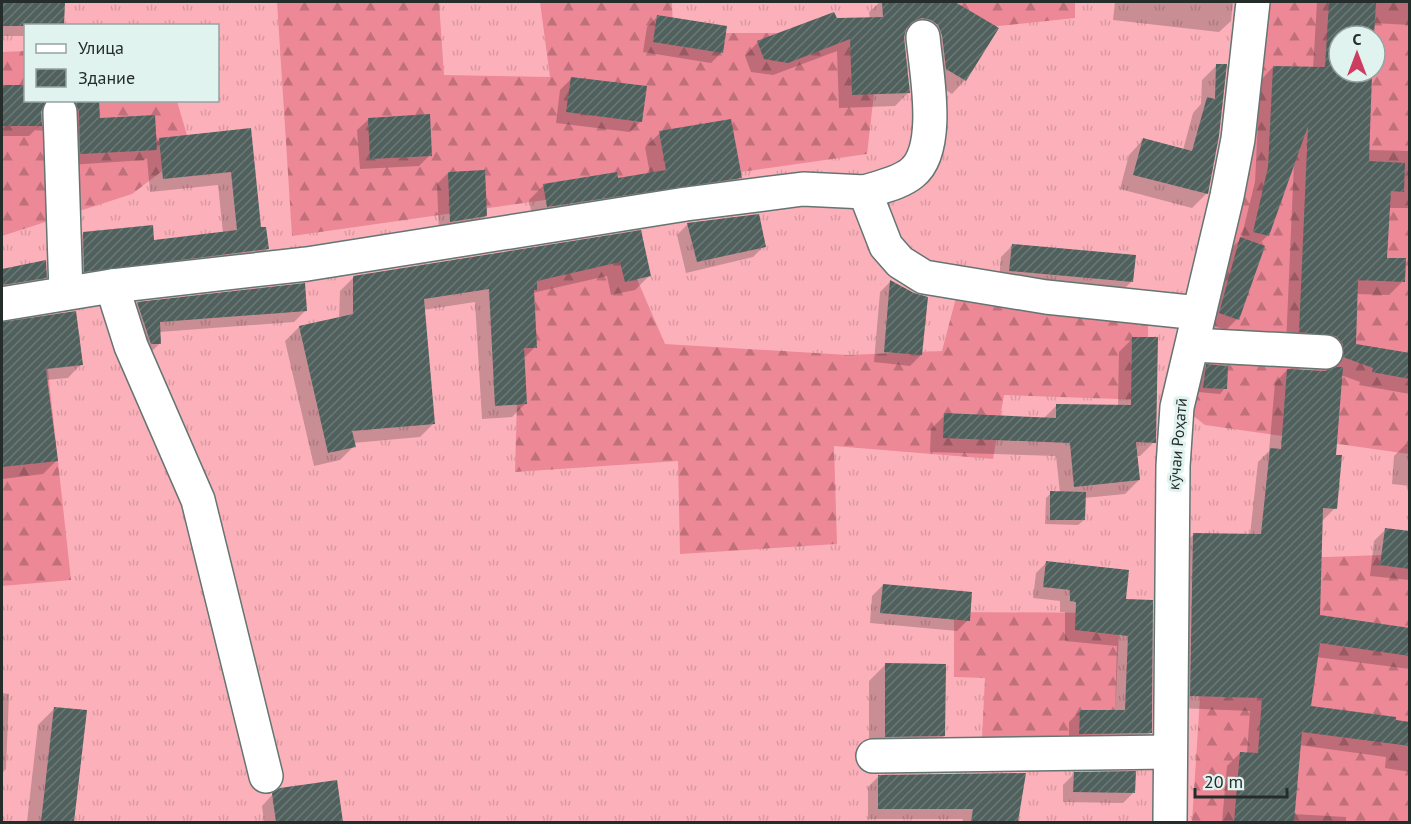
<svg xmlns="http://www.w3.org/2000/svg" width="1411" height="824" font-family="'PT Sans',sans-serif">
<defs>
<pattern id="grass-tufts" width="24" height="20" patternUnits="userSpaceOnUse" patternTransform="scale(1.5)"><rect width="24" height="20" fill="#fcb1ba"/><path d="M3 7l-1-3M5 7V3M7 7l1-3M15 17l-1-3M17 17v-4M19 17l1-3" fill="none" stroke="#d899a0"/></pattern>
<pattern id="forest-firs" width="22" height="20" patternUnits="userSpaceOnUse" patternTransform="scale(1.5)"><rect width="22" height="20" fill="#ed8897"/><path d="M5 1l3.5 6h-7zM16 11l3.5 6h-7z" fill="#c0707b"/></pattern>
<pattern id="building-hatch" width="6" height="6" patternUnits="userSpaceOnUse" patternTransform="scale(1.5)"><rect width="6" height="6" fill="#50605d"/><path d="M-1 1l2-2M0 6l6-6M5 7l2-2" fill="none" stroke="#6c7876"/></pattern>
</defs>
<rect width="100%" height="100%" fill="#e0f3ef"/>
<!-- grass -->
<path fill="url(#grass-tufts)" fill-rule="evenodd" d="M 2,2 L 1409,2 L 1409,822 L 2,822 ZM 26,26 L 218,26 L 218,100 L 26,100 ZM 1339,36 L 1375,36 L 1375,72 L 1339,72 Z"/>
<!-- forest -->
<g fill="url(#forest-firs)" fill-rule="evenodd">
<polygon points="277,2 439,2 444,75 550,77 540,2 672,2 673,33 881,33 867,154 292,236"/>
<polygon points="936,2 1075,2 1075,18 970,29"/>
<path d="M 1251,2 L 1409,2 L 1409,454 L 1205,425 L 1172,399 ZM 1339,36 L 1375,36 L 1375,72 L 1339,72 Z"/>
<polygon points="25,51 26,100 177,101 191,149 132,194 2,236 2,52"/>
<polygon points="621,242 665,344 848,355 942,351 957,294 1148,319 1148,400 1004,395 993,459 834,446 837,544 680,554 678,461 515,472 521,256"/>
<polygon points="43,325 71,580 2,586 2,336"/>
<polygon points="1409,554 1409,822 1192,822 1201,682 1299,558"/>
<polygon points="954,612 1120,613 1114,734 982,738 985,678 954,677"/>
</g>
<!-- shadow -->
<g fill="#0003">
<polygon points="2,2 63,2 62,26 26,26 26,36 2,36"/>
<polygon points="880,2 952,2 997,28 965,80 952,94 933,82 917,33 904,32 909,92 895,106 839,108 837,51 773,75 751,72 745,56 758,42 836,20 870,19 869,12"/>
<polygon points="1115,2 1233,2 1231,21 1219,32 1113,20"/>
<polygon points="1317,2 1410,2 1410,25 1373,23 1373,36 1339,36 1339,72 1371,72 1368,150 1410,151 1410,208 1388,208 1386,259 1403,281 1389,295 1356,294 1354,345 1410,355 1410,394 1359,385 1360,382 1341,375 1335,456 1335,508 1322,521 1318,616 1410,629 1410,669 1316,657 1310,707 1410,723 1410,772 1385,768 1386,757 1299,745 1293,814 1346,817 1346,822 1222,822 1227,766 1240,753 1247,754 1250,711 1178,708 1181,547 1194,534 1250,535 1258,462 1269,451 1275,383 1287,370 1330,371 1330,358 1286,345 1294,163 1267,236 1258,245 1237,319 1226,330 1208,324 1229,250 1241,239 1255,182 1260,81 1273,67 1313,69"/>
<polygon points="658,16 722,52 711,63 643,52 647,27"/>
<polygon points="1217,65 1226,66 1207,193 1192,208 1120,189 1129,155 1143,140 1183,150 1193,113 1201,104 1202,80"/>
<polygon points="572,78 641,121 630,132 556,123 560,90"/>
<polygon points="2,86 26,86 26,100 97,100 98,120 155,144 160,139 249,130 260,229 267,249 254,262 71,284 70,247 83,234 153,241 223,233 218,185 150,192 147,158 144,160 70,165 48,104 42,105 40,125 29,136 2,136"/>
<polygon points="369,119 430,155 419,166 360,169 357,130"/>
<polygon points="660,133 740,177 725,192 533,221 529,200 544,185 617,180 650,174 645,147"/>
<polygon points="448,173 486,216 475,227 439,233 437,184"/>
<polygon points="688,224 764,246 753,257 686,273 677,235"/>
<polygon points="640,232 649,276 635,290 611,295 607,276 532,293 535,347 523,359 526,403 512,417 482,419 475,302 423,310 434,423 420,437 353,443 354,446 340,460 314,466 285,341 299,327 339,319 340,291 354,277"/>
<polygon points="1012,246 1132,281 1121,292 999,281 1001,257"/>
<polygon points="45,262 45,277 32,291 2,296 2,271"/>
<polygon points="891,281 921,355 910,366 874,362 880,292"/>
<polygon points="303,285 305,311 294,322 159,332 160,343 149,354 126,314 137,303"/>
<polygon points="2,324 81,364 68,378 46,380 56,461 43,474 2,479 2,419 6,417 2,379"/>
<polygon points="1133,338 1154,442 1140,456 1136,456 1139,480 1125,494 1084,498 1084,520 1078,525 1045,524 1046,498 1051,493 1060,493 1056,456 930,452 931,429 945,415 1043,419 1057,405 1118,406 1119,352"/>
<polygon points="1207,366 1225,388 1220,394 1198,392 1202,371"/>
<polygon points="1405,445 1410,445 1410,486 1392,484 1394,456"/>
<polygon points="1385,530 1410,533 1410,580 1370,576 1374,541"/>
<polygon points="1047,562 1124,601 1150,733 1139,744 1069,745 1069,722 1080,711 1115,711 1117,646 1065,641 1065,612 1060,612 1060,601 1033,598 1036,573"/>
<polygon points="883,585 968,620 957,631 870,623 872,596"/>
<polygon points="885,665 944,736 928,752 869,753 869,681"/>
<polygon points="2,693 9,694 6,769 2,773"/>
<polygon points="55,708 85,712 73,822 27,822 38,725"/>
<polygon points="1024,774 1016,822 962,822 963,819 868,819 868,787 879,776"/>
<polygon points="1074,774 1134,792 1123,803 1063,802 1063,785"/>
<polygon points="336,782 342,822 264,822 262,806 273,794"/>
</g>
<!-- building -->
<g fill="url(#building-hatch)">
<polygon points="2,2 65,2 64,26 2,26"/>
<polygon points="882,2 955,2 999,28 966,81 946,69 942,35 938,25 931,20 922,18 912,22 906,29 904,38 910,93 852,95 850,39 788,63 764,59 757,41 834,12 837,18 883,17"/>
<polygon points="1329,2 1376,2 1374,36 1339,36 1339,72 1372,74 1369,161 1405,163 1404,192 1391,191 1387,258 1406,258 1405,282 1358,280 1356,344 1410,353 1410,379 1372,372 1373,368 1343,357 1343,344 1336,336 1299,332 1308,126 1269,236 1253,232 1268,167 1273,66 1325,67"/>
<polygon points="657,15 727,26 723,53 653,42"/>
<polygon points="1216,64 1227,64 1219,136 1208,194 1133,175 1143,138 1192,151 1207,97 1215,99"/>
<polygon points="571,77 647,86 642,122 566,112"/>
<polygon points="2,85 26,85 26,100 46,100 41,112 42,126 2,126"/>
<polygon points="74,100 99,100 100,118 155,115 157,150 80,154 79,111"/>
<polygon points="430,114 432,156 370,159 368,118"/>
<polygon points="731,119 742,178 547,207 543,184 617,172 618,178 666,170 659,131"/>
<polygon points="251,128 261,227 266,227 269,249 84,272 83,232 153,225 154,240 237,230 231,172 163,179 159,138"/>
<polygon points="485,170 487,216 450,222 448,172"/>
<polygon points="759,214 766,247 697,262 687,223"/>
<polygon points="641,230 651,276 625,282 620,262 537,281 537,290 534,290 537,348 524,348 527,404 495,406 489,289 424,299 435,424 352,431 356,447 328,453 299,326 353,314 353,276"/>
<polygon points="1240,237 1265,246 1239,320 1219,313"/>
<polygon points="1012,244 1136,255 1133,282 1009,271"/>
<polygon points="46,260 47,278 2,285 2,269"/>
<polygon points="890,280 914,293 928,297 922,355 884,352"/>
<polygon points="305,283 307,311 160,322 161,344 151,344 137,302"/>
<polygon points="76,311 83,365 46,369 58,461 2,467 2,322"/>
<polygon points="1132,337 1158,337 1156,443 1136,442 1140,480 1074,487 1070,443 943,438 944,413 1056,418 1056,404 1131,405"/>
<polygon points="1206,364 1228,366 1227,389 1203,388"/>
<polygon points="1337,367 1343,367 1336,455 1342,455 1337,509 1323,508 1320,615 1410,628 1410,656 1320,643 1311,706 1396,717 1396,720 1410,722 1410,746 1302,732 1294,822 1234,822 1240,752 1258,753 1262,698 1190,696 1193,533 1261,534 1270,448 1281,449 1287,369 1325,371"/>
<polygon points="1050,491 1086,492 1085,520 1050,520"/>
<polygon points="1385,528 1410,531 1410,569 1380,565"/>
<polygon points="1046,561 1129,570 1126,599 1153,600 1152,733 1079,734 1080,710 1125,710 1128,636 1075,630 1076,602 1070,601 1070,590 1043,587"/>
<polygon points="883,584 972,592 970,621 880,613"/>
<polygon points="885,663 946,664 945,736 885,737"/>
<polygon points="54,707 87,710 74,822 41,822"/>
<polygon points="1136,771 1135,793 1073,792 1074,772"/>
<polygon points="1026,773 1018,822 971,822 973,809 878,809 878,775"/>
<polygon points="337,780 343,822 276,822 272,793 280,788"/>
</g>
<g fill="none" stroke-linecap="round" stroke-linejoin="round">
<defs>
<g id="minor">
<polyline points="60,112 66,293"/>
<path d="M 865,192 C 880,187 900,183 912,173 C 942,149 926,71 923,37"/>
<polyline points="112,286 131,346 198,500 266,776"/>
<polyline points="2,304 112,286 307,264 686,204 803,189 865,192 886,246 900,262 924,277 1046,297 1199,313"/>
<polyline points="1193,345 1326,352"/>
<polyline points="873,756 1170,752"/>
<polyline points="1170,822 1173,466 1177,407 1227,196 1238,139 1253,2"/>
</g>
</defs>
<!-- minor casing -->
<use href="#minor" stroke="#647572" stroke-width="36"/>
<!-- minor -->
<use href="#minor" stroke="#fff" stroke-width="33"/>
</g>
<g text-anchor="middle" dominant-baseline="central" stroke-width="6" stroke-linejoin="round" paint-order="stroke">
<!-- street labels -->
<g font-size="16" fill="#252d2b" stroke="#e0f3ef">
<text transform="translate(1177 444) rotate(-85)">кӯчаи Роҳатӣ</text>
</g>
</g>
<!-- border -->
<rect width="1411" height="824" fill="none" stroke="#252d2b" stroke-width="6"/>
<!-- legend -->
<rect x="24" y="24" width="195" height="78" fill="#e0f3ef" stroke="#95a4a1" stroke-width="1.5"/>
<rect x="36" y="44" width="30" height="9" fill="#ffffff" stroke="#95a4a1" stroke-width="1.5"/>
<text x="78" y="54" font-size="18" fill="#252d2b">Улица</text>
<rect x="36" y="69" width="30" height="18" fill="url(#building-hatch)" stroke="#95a4a1" stroke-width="1.5"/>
<text x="78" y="84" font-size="18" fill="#252d2b">Здание</text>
<!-- north arrow -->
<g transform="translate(1357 54)"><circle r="28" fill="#e0f3ef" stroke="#95a4a1" stroke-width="1.5"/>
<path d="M0-4.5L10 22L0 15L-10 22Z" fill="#cd3d5f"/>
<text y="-9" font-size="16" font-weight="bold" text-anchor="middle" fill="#252d2b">С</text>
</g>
<!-- scale -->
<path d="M1195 788v9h92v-9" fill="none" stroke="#252d2b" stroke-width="3"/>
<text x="1204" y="788" font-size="18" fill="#252d2b" stroke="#e0f3ef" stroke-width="4.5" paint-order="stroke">20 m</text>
</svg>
